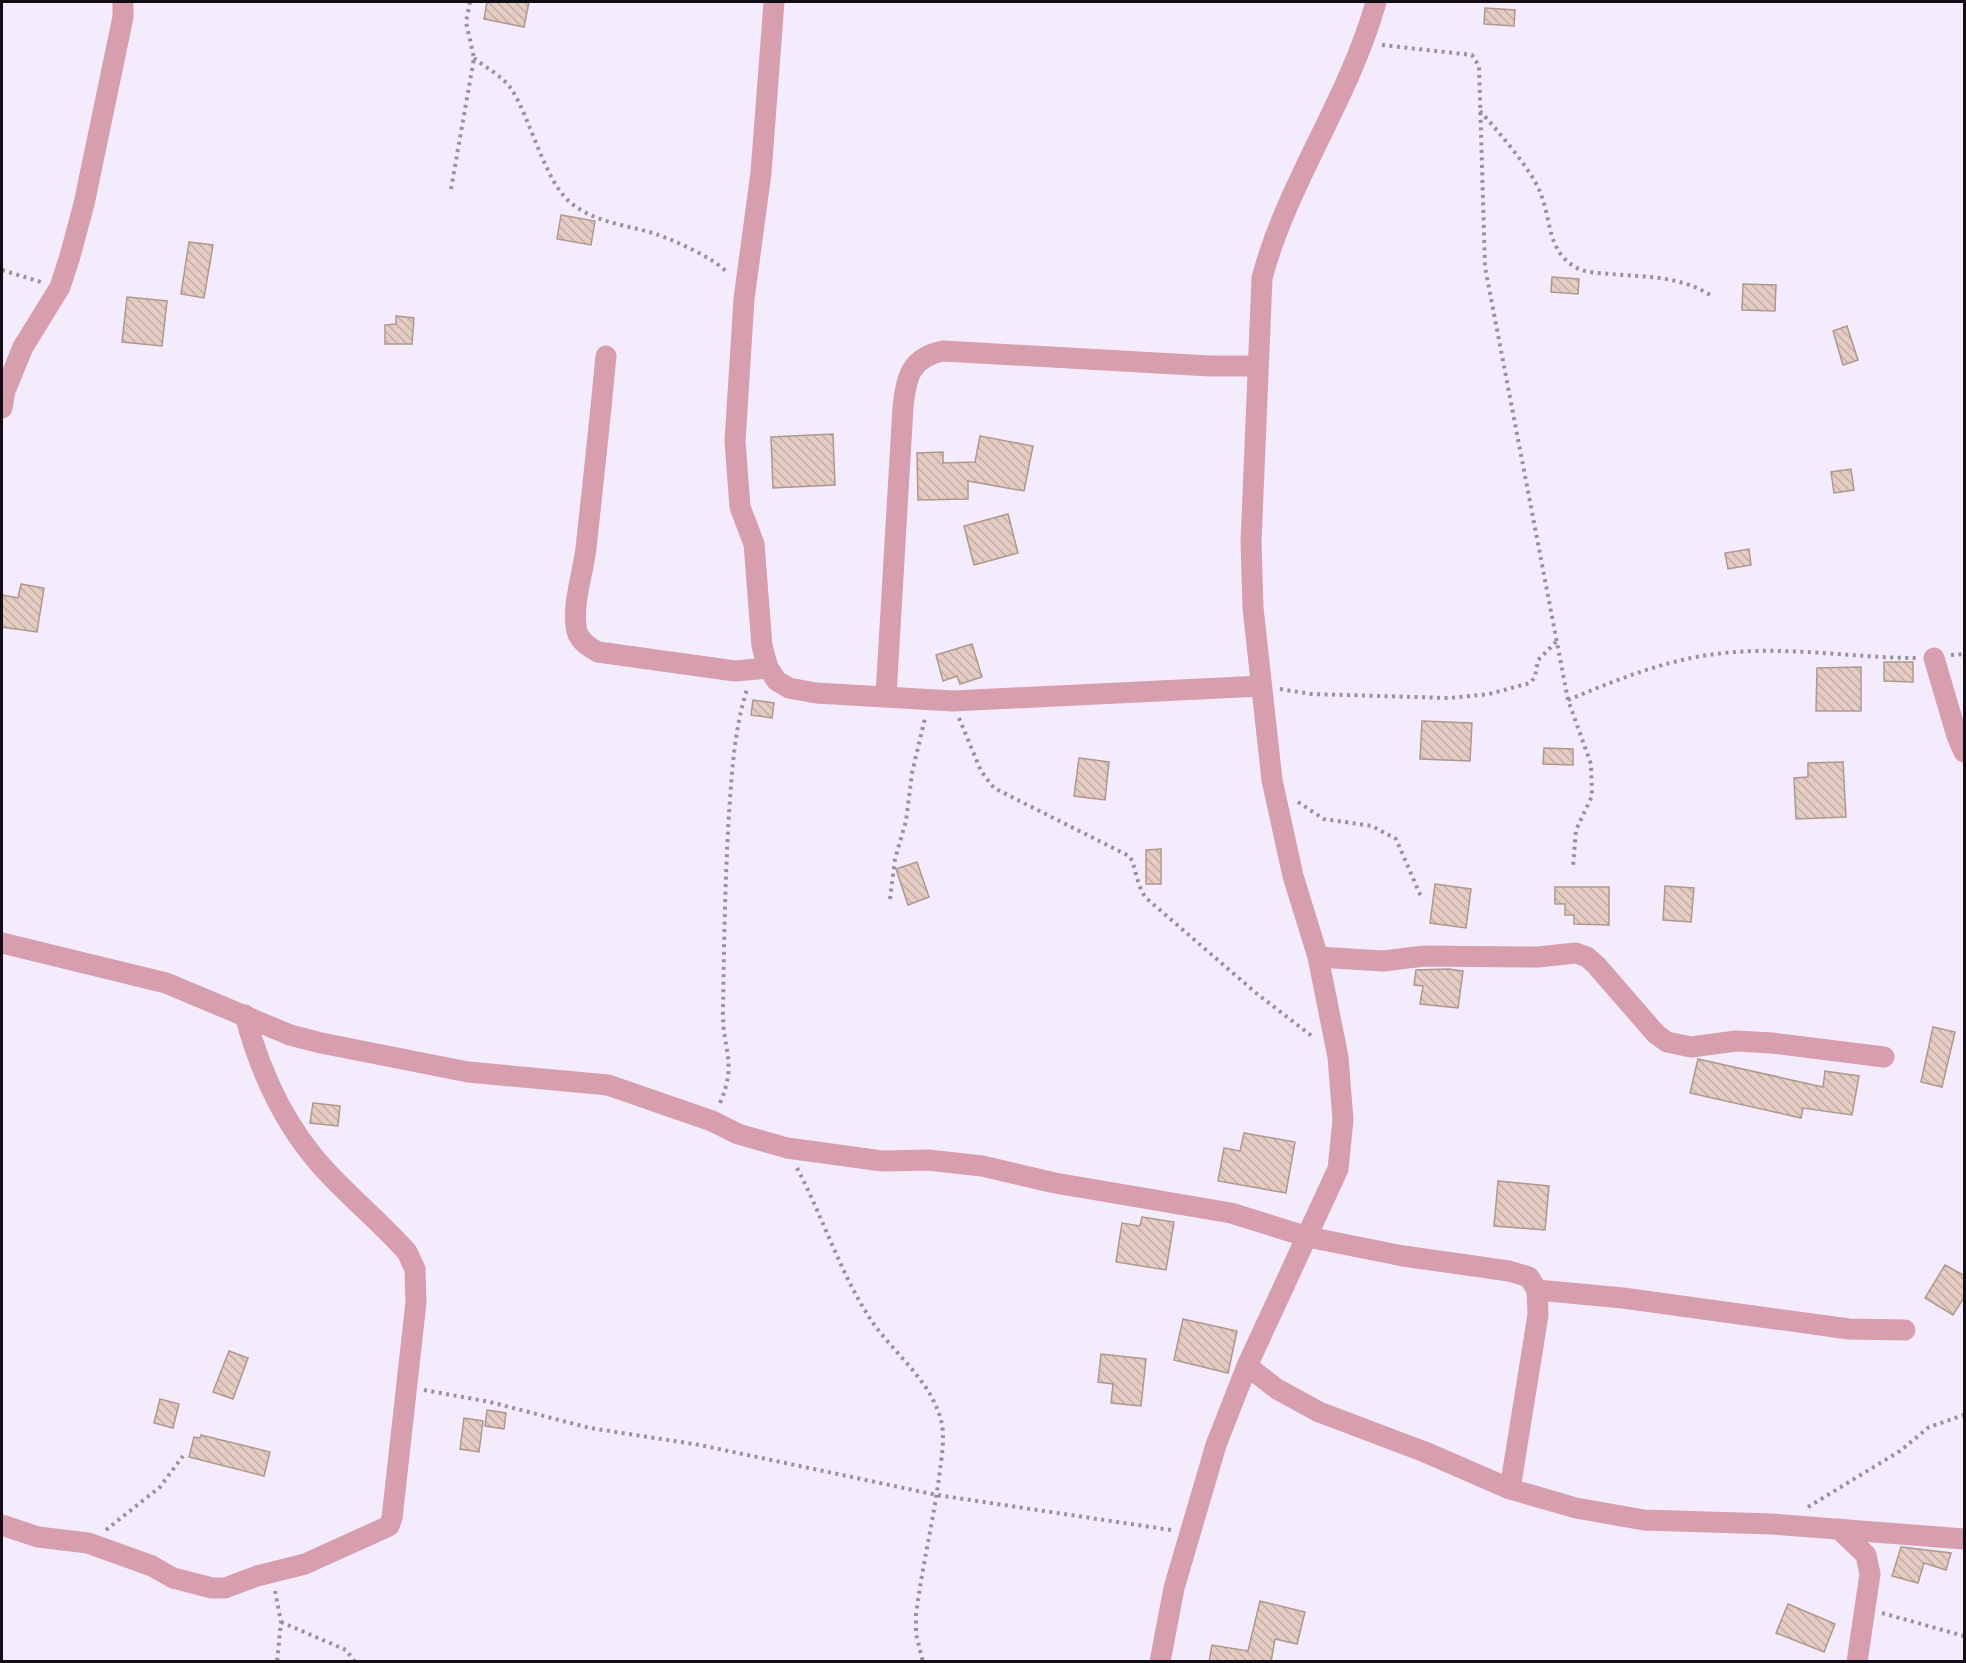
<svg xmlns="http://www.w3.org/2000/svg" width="1966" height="1663" font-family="'Space Grotesk',sans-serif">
<defs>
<pattern id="building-back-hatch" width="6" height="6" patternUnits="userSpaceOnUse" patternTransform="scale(1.5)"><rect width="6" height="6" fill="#e4ccc3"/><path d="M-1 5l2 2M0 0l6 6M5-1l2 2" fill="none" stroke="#c3aea7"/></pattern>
</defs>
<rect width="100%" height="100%" fill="#f4ecfd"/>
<!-- building -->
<g fill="url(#building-back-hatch)" stroke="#ae988e" stroke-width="1.5">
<polygon points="487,2 529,2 524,27 484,19"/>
<polygon points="1485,8 1515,10 1514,26 1484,24"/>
<polygon points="561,215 595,221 591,245 557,239"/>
<polygon points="189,242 213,245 204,298 181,294"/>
<polygon points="1552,277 1579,279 1578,294 1551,292"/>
<polygon points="1743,284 1776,285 1775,311 1742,310"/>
<polygon points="127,297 167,301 162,346 122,342"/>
<polygon points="396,316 414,318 412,344 385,344 385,325 396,324"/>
<polygon points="1847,326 1858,360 1843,365 1833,331"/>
<polygon points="833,434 835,485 773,488 771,437"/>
<polygon points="980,436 1033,446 1024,491 968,481 968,499 918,500 917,453 943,452 943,463 975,462"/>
<polygon points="1851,469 1854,490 1834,493 1831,472"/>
<polygon points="1008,514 1018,553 974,565 964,526"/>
<polygon points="1749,549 1751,565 1728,569 1725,553"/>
<polygon points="21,584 44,588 37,632 2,627 2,595 18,598"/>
<polygon points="972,644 982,677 960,684 957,676 943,681 936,655"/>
<polygon points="1884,662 1913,662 1913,682 1884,681"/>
<polygon points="1861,667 1861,711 1816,711 1817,668"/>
<polygon points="753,700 774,703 772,718 751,715"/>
<polygon points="1422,721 1472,723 1470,761 1420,759"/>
<polygon points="1544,748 1573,749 1573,765 1543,764"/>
<polygon points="1079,758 1109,762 1105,800 1074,796"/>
<polygon points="1843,762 1846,817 1796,819 1794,778 1808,777 1808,763"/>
<polygon points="1161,849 1161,884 1146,884 1146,850"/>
<polygon points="917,862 929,897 908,905 896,869"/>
<polygon points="1435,884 1471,889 1466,928 1430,923"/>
<polygon points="1665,886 1694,888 1691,922 1663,920"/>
<polygon points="1555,887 1609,887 1609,925 1574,924 1574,915 1565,915 1565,904 1555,904"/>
<polygon points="1448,969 1463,971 1458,1008 1420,1004 1423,986 1414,985 1416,970"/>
<polygon points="1933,1027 1955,1032 1942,1087 1921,1082"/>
<polygon points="1698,1059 1823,1087 1825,1071 1859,1076 1852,1115 1803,1108 1801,1118 1690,1093"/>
<polygon points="313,1103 340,1106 338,1126 310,1123"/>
<polygon points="1244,1133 1295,1142 1286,1193 1218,1181 1224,1148 1240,1151"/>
<polygon points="1498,1181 1549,1186 1545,1230 1494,1226"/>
<polygon points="1142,1217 1174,1222 1166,1270 1116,1262 1122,1223 1140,1226"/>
<polygon points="1945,1265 1965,1276 1965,1296 1953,1315 1925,1298"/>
<polygon points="1183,1319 1237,1331 1228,1373 1174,1360"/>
<polygon points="229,1351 248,1358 233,1399 213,1392"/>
<polygon points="1101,1354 1146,1359 1141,1406 1111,1403 1113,1384 1098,1382"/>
<polygon points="160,1399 179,1404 173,1428 154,1423"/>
<polygon points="487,1410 506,1413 504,1429 485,1426"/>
<polygon points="464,1418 483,1421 479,1452 460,1449"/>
<polygon points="201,1435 270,1452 264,1476 189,1457 194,1437 200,1438"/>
<polygon points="1901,1547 1951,1553 1946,1570 1924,1563 1918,1583 1892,1576"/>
<polygon points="1260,1601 1305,1612 1297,1644 1275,1639 1271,1662 1209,1662 1212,1645 1248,1651"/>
<polygon points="1788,1604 1835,1624 1824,1652 1776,1633"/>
</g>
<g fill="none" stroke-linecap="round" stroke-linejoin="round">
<!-- path -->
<g stroke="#98929f" stroke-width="4" stroke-dasharray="3 4.5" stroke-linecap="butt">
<polyline points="1382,45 1472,55 1479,66 1485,267 1568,700 1591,764 1592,796 1576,830 1573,867"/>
<path d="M 474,58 C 486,68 504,77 512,90 C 531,120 545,182 571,203 C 595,223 628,225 656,234 C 678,242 712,257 728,273"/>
<path d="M 1480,111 C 1497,130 1531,169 1540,192 C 1552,220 1546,249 1575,267 C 1585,273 1600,273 1611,274 C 1647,277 1681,276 1712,296"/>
<polyline points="451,189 474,58 466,22 470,2"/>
<polyline points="2,270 41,282"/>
<polyline points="1951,655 1964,654"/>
<polyline points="1280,689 1311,694 1449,698 1489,694 1530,683 1535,677 1538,660 1556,642"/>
<path d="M 1568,700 C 1616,680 1665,660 1716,654 C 1783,645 1851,658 1917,658"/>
<path d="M 959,718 L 981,771 L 994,788 L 1129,856 C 1136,864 1135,883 1146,898 L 1256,993 L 1313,1037"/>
<polyline points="1298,802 1324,819 1372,826 1396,839 1422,899"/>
<polyline points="890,899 895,859 906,821 912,773 925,718"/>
<path d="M 720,1103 C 738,1061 722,1051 723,1010 C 724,945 725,879 729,814 C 732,771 734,731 747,689"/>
<path d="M 797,1168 C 823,1217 840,1273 871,1320 C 893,1353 930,1379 941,1420 C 945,1436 942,1455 940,1470 C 934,1519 922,1566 916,1615 L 916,1634 L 923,1662"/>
<polyline points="424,1390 490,1402 590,1428 700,1445 937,1495 1171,1530"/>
<polyline points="1808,1507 1900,1451 1929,1427 1964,1415"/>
<polyline points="106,1530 160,1487 183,1456"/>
<polyline points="275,1591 281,1622 277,1662"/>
<polyline points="1882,1613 1964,1636"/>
<polyline points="281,1622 346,1650 355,1662"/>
</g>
<!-- street -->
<g stroke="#d79eae" stroke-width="21">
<polyline points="774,2 761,173 744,299 735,441 740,507 754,544 762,646 768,668 777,681 789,688 816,693 953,701 1261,686"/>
<path d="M 606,356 C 600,420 593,484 586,548 C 583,574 573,600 576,626 C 577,640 588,646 598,652 L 735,671 L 768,668"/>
<polyline points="2,408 5,391 23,347 60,287 70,256 84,204 123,17 123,2"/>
<polyline points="1934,658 1957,736 1964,752"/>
<path d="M 886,696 L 903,407 C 906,377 911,357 943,351 L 1210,366 L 1257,366"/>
<polyline points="2,943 166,983 290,1035 321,1043 468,1072 608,1085 712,1121 738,1134 787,1148 882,1161 928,1160 982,1166 1055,1183 1231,1213 1308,1237 1403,1256 1509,1271 1529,1277 1537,1290 1538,1315 1510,1489"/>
<polyline points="1318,957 1383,961 1424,956 1538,957 1576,953 1587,957 1596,965 1656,1034 1667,1042 1691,1047 1736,1041 1772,1043 1884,1057"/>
<polyline points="1537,1290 1623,1298 1849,1329 1905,1330"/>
<polyline points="1247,1366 1277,1389 1319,1412 1425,1452 1510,1489 1576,1508 1644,1520 1772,1524 1964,1539"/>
<path d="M 2,1525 L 38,1537 L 88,1543 L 152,1566 L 173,1578 L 212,1588 L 225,1588 L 257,1576 L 305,1564 L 389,1526 L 392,1518 L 416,1302 L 415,1269 L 407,1252 C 382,1224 352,1199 326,1171 C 285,1127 260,1072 245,1015"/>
<polyline points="1839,1529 1866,1555 1870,1574 1857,1662"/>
<path d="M 1160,1662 L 1174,1588 L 1216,1445 L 1247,1366 L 1338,1169 L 1343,1120 L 1338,1057 L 1318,957 L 1293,876 L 1272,780 L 1253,608 L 1251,542 L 1262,278 C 1287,183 1349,99 1376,2"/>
</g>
</g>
<!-- border -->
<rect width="1966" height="1663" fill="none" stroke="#100d14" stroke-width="6"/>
</svg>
